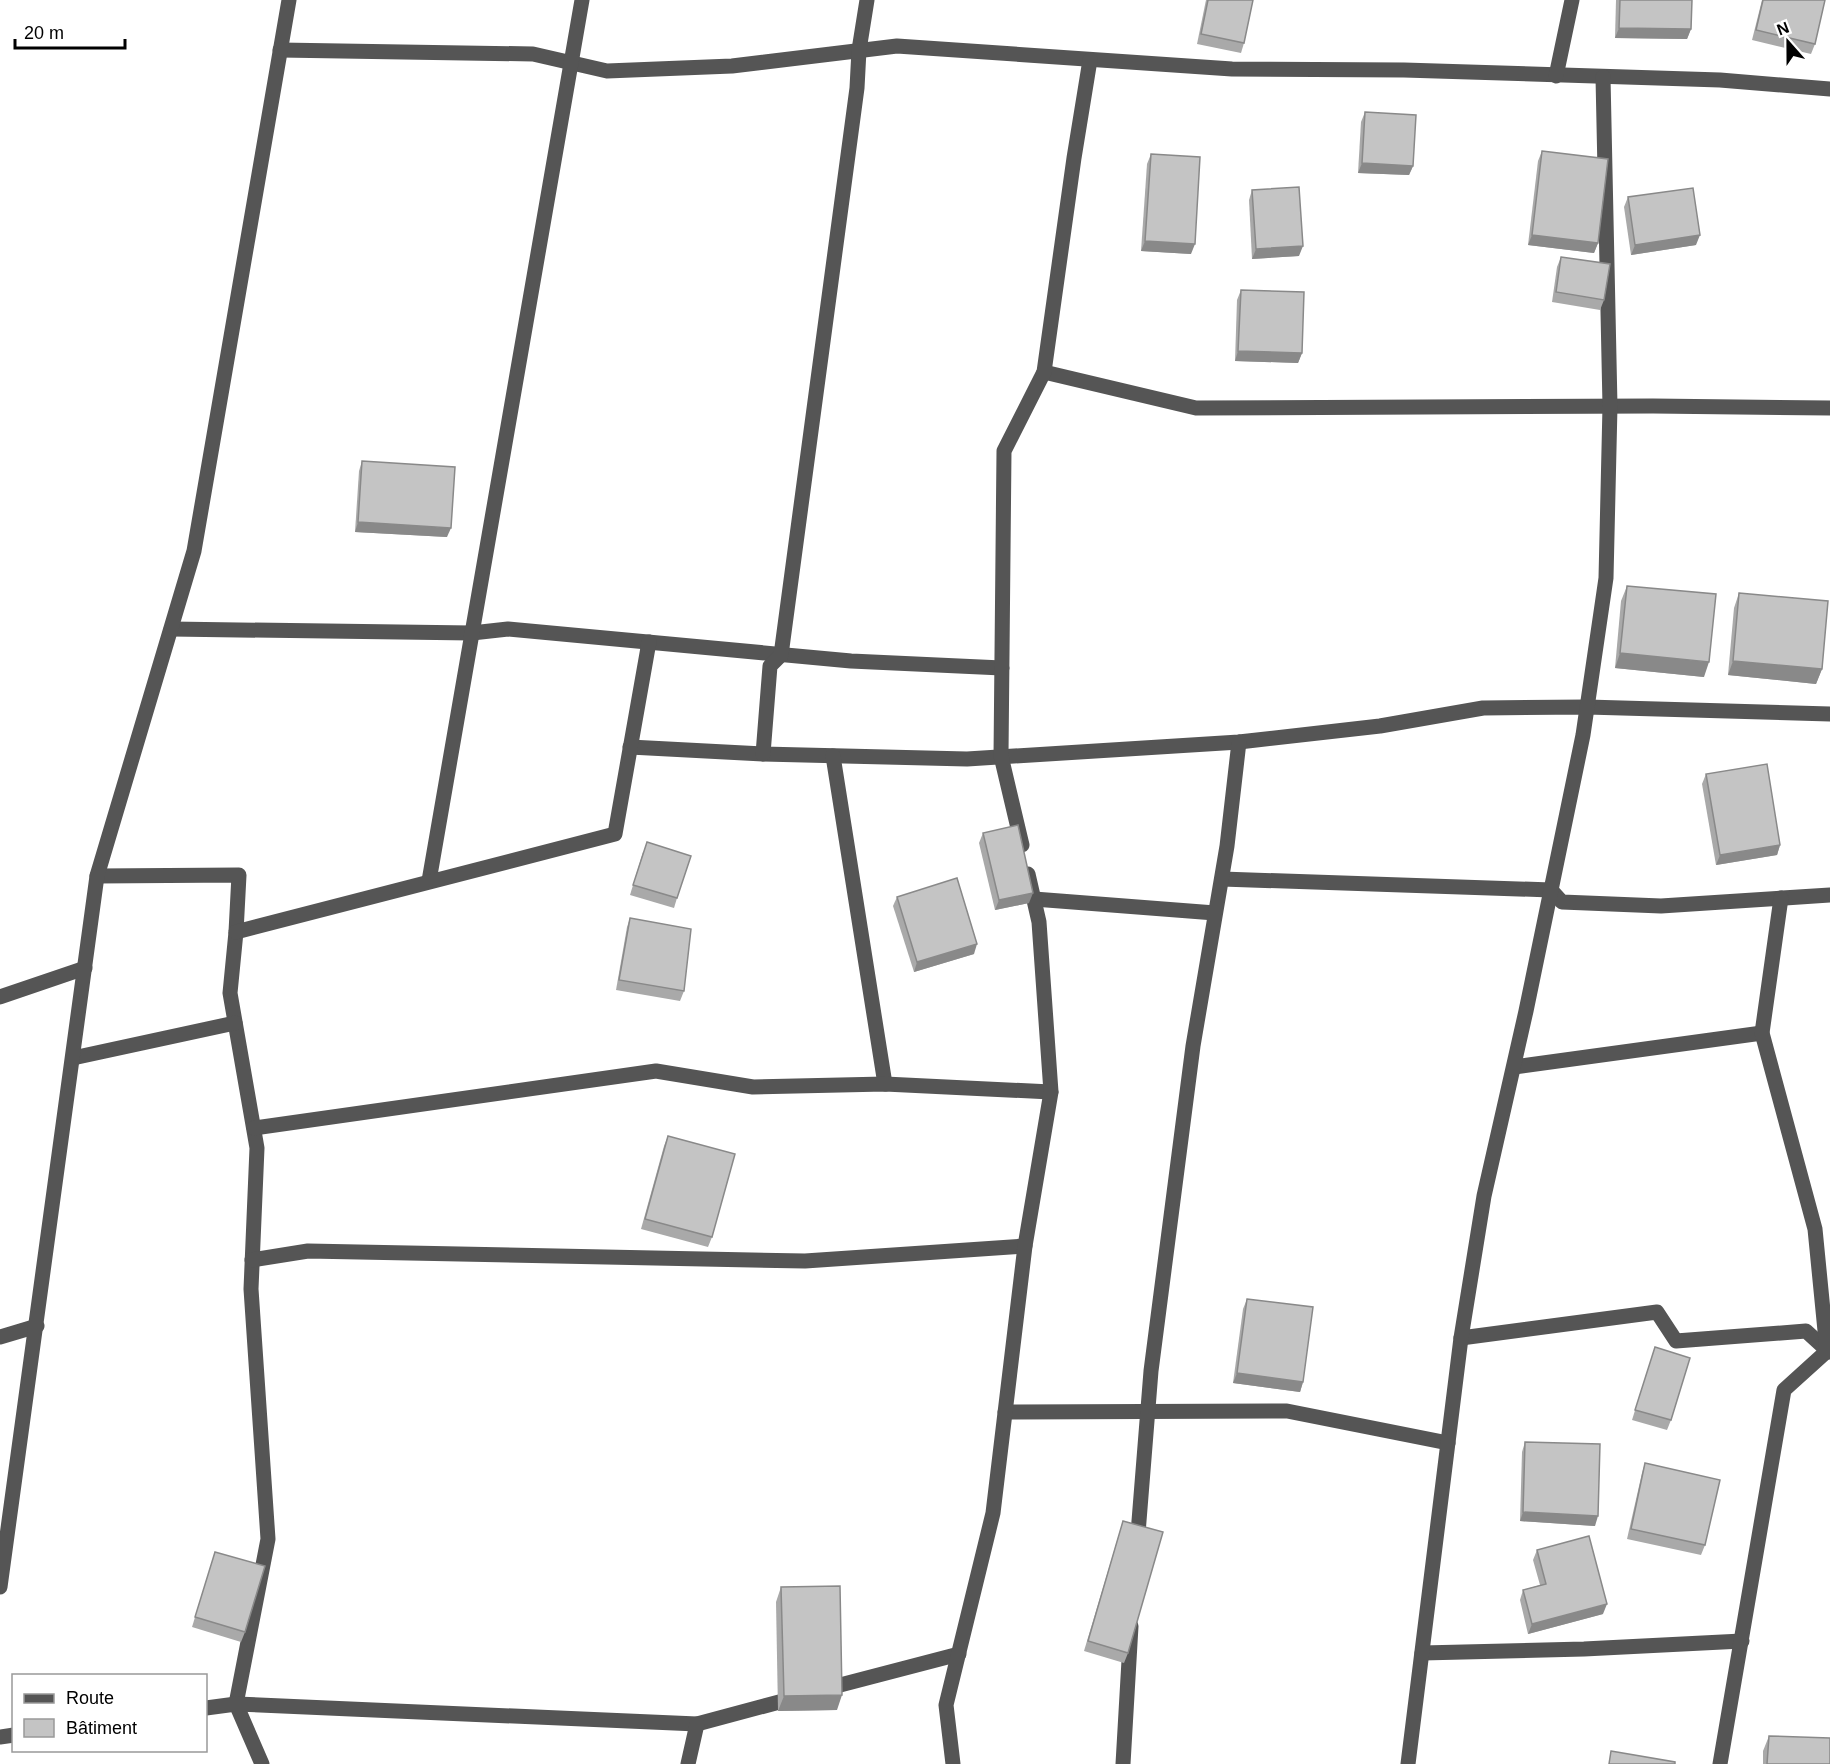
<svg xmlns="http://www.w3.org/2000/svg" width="1830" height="1764" font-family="Arial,sans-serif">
<rect width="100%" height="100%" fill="#fff"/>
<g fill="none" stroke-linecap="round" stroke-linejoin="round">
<!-- minor -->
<g stroke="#555" stroke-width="15">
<polyline points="280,50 533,54 607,71 732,66 897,46 1232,69 1404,70 1720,80 1830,89"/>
<polyline points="1556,76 1572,0"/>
<polyline points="1044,372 1196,408 1653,406 1830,408"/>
<polyline points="171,629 472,633 508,629 851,661 1002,668"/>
<polyline points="630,747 763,754 967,759 1239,742 1380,726 1483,708 1587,707 1830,714"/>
<polyline points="763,754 770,666 781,655 857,88 859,50 867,0"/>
<polyline points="833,756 885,1084"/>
<polyline points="1022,845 1001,756 1004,451 1044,372 1074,158 1090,60"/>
<polyline points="97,876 239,875 236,932 230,993 257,1148 251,1289 268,1539 236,1704 262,1764"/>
<polyline points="1222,879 1551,890 1562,902 1661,906 1830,895"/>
<polyline points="429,881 582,0"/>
<polyline points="1034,899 1215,913"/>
<polyline points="236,932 615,834 649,642"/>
<polyline points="0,997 85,968"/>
<polyline points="73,1058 235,1023"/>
<polyline points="1514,1067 1762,1033"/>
<polyline points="254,1128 656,1071 753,1087 885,1084 1051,1092"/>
<polyline points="252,1260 308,1251 805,1261 1025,1246"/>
<polyline points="0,1337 37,1326"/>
<polyline points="1461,1338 1657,1312 1676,1341 1806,1331 1829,1352"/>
<polyline points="1005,1412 1287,1411 1448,1443"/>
<polyline points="1137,1546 1151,1371 1193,1046 1227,846 1239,742"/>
<polyline points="0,1587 97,876 194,551 289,0"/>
<polyline points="1422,1653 1584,1649 1742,1641"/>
<polyline points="821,1690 959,1654"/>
<polyline points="206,1708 236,1704 697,1724 798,1697"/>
<polyline points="0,1737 14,1735"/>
<polyline points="688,1764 697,1724"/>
<polyline points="953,1764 946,1705 993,1513 1025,1246 1051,1092 1039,922 1028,874"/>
<polyline points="1123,1764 1131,1626"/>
<polyline points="1408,1764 1461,1338 1484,1196 1526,1011 1583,735 1606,578 1610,406 1603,77"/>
<polyline points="1720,1764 1784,1390 1827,1351 1815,1229 1762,1033 1781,898"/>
</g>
</g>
<!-- wall -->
<g fill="#a9a9a9">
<polygon points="1206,0 1253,0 1244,43 1241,53 1197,44"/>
<polygon points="1616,0 1692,0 1691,29 1687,39 1615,38"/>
<polygon points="1762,0 1825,0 1815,44 1811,54 1752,40"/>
<polygon points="1365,112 1413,166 1409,175 1358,173 1361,122"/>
<polygon points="1542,151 1598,243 1594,253 1528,245 1538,161"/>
<polygon points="1151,154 1191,254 1141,251 1147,164"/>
<polygon points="1252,190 1299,256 1252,259 1249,200"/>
<polygon points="1628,197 1696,245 1631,255 1624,207"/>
<polygon points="1561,257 1604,300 1600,310 1552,302 1557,267"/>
<polygon points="1241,290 1302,353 1298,363 1235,361 1237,300"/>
<polygon points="362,461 447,537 355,532 359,471"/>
<polygon points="1627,586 1704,677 1615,668 1621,601"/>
<polygon points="1739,593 1822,669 1816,684 1728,675 1734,608"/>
<polygon points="1706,774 1780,845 1777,855 1716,865 1702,784"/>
<polygon points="983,833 1029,903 995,910 979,843"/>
<polygon points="643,852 677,898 674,908 630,895"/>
<polygon points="897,897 974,954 914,972 893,906"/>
<polygon points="630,918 684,991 680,1001 616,990 627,927"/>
<polygon points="668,1136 712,1237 708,1247 641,1229 664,1146"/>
<polygon points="1247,1299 1303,1382 1300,1392 1233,1383 1243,1309"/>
<polygon points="1655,1347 1671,1420 1667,1430 1632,1420"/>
<polygon points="1525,1442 1595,1526 1520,1521 1522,1452"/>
<polygon points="1645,1463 1705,1545 1701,1555 1627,1539 1642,1473"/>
<polygon points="1123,1521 1128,1653 1124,1663 1084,1651"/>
<polygon points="1537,1550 1603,1614 1528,1634 1520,1600 1523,1590 1540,1585 1533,1560"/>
<polygon points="215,1552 245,1632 241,1642 192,1627"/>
<polygon points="781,1587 837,1710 778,1711 776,1602"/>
<polygon points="1769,1736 1830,1764 1763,1764 1763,1751"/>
</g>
<!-- shaded-wall -->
<g fill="#898989">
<polygon points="1619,28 1691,29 1687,39 1615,38"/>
<polygon points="1362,163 1413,166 1409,175 1358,173"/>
<polygon points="1532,235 1598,243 1594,253 1528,245"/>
<polygon points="1700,235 1696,245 1631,255 1635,245"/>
<polygon points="1145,241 1195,244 1191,254 1141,251"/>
<polygon points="1303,246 1299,256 1252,259 1256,249"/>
<polygon points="1238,351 1302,353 1298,363 1235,361"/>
<polygon points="358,522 451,528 447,537 355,532"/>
<polygon points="1620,653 1709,662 1704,677 1615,668"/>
<polygon points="1733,661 1822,669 1816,684 1728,675"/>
<polygon points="1780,845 1777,855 1716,865 1720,855"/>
<polygon points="1033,893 1029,903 995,910 999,900"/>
<polygon points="977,944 974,954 914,972 917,962"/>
<polygon points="1237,1373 1303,1382 1300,1392 1233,1383"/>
<polygon points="1523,1512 1598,1516 1595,1526 1520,1521"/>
<polygon points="1607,1604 1603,1614 1528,1634 1532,1624"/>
<polygon points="842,1695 837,1710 778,1711 784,1696"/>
</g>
<!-- building -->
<g fill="#c4c4c4" stroke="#898989" stroke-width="1.5">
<polygon points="1208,0 1253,0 1244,43 1201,34"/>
<polygon points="1620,0 1692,0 1691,29 1619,28"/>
<polygon points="1763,0 1825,0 1815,44 1756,30"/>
<polygon points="1365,112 1416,115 1413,166 1362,163"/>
<polygon points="1542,151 1608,159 1598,243 1532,235"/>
<polygon points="1151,154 1200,157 1195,244 1145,241"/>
<polygon points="1299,187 1303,246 1256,249 1252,190"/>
<polygon points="1693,188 1700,235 1635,245 1628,197"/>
<polygon points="1561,257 1610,264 1604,300 1556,292"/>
<polygon points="1241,290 1304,292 1302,353 1238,351"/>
<polygon points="362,461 455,467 451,528 358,522"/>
<polygon points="1627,586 1716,594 1709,662 1620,653"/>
<polygon points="1739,593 1828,601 1822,669 1733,661"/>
<polygon points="1767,764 1780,845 1720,855 1706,774"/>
<polygon points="1018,825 1033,893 999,900 983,833"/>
<polygon points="647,842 691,856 677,898 633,885"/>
<polygon points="957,878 977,944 917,962 897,897"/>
<polygon points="630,918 691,929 684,991 619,980"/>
<polygon points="668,1136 735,1154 712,1237 645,1219"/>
<polygon points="1247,1299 1313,1307 1303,1382 1237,1373"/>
<polygon points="1655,1347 1690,1358 1671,1420 1635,1410"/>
<polygon points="1525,1442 1600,1444 1598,1516 1523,1512"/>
<polygon points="1645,1463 1720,1480 1705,1545 1631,1529"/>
<polygon points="1123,1521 1163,1532 1128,1653 1088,1641"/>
<polygon points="1589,1536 1607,1604 1532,1624 1523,1590 1546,1584 1537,1550"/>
<polygon points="215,1552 265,1566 245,1632 195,1617"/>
<polygon points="840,1586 842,1695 784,1696 781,1587"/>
<polygon points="1769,1736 1830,1738 1830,1764 1767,1764"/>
<polygon points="1611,1751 1675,1762 1675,1764 1609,1764"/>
</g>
<!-- legend -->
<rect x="12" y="1674" width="195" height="78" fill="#ffffff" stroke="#999999" stroke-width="1.5"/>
<rect x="24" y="1694" width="30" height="9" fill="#555555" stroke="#999999" stroke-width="1.5"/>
<text x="66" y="1704" font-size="18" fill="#000000">Route</text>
<rect x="24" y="1719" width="30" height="18" fill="#c4c4c4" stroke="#999999" stroke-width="1.5"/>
<text x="66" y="1734" font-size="18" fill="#000000">Bâtiment</text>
<!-- north arrow -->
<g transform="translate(1788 42) rotate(339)" stroke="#ffffff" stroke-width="4.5" paint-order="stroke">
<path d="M0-4.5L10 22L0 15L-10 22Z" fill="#000000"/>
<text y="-9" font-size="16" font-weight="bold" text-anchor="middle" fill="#000000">N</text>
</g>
<!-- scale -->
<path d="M15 39v9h110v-9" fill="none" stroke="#000000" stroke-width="3"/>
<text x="24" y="39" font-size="18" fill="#000000" stroke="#ffffff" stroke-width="4.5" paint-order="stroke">20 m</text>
</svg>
